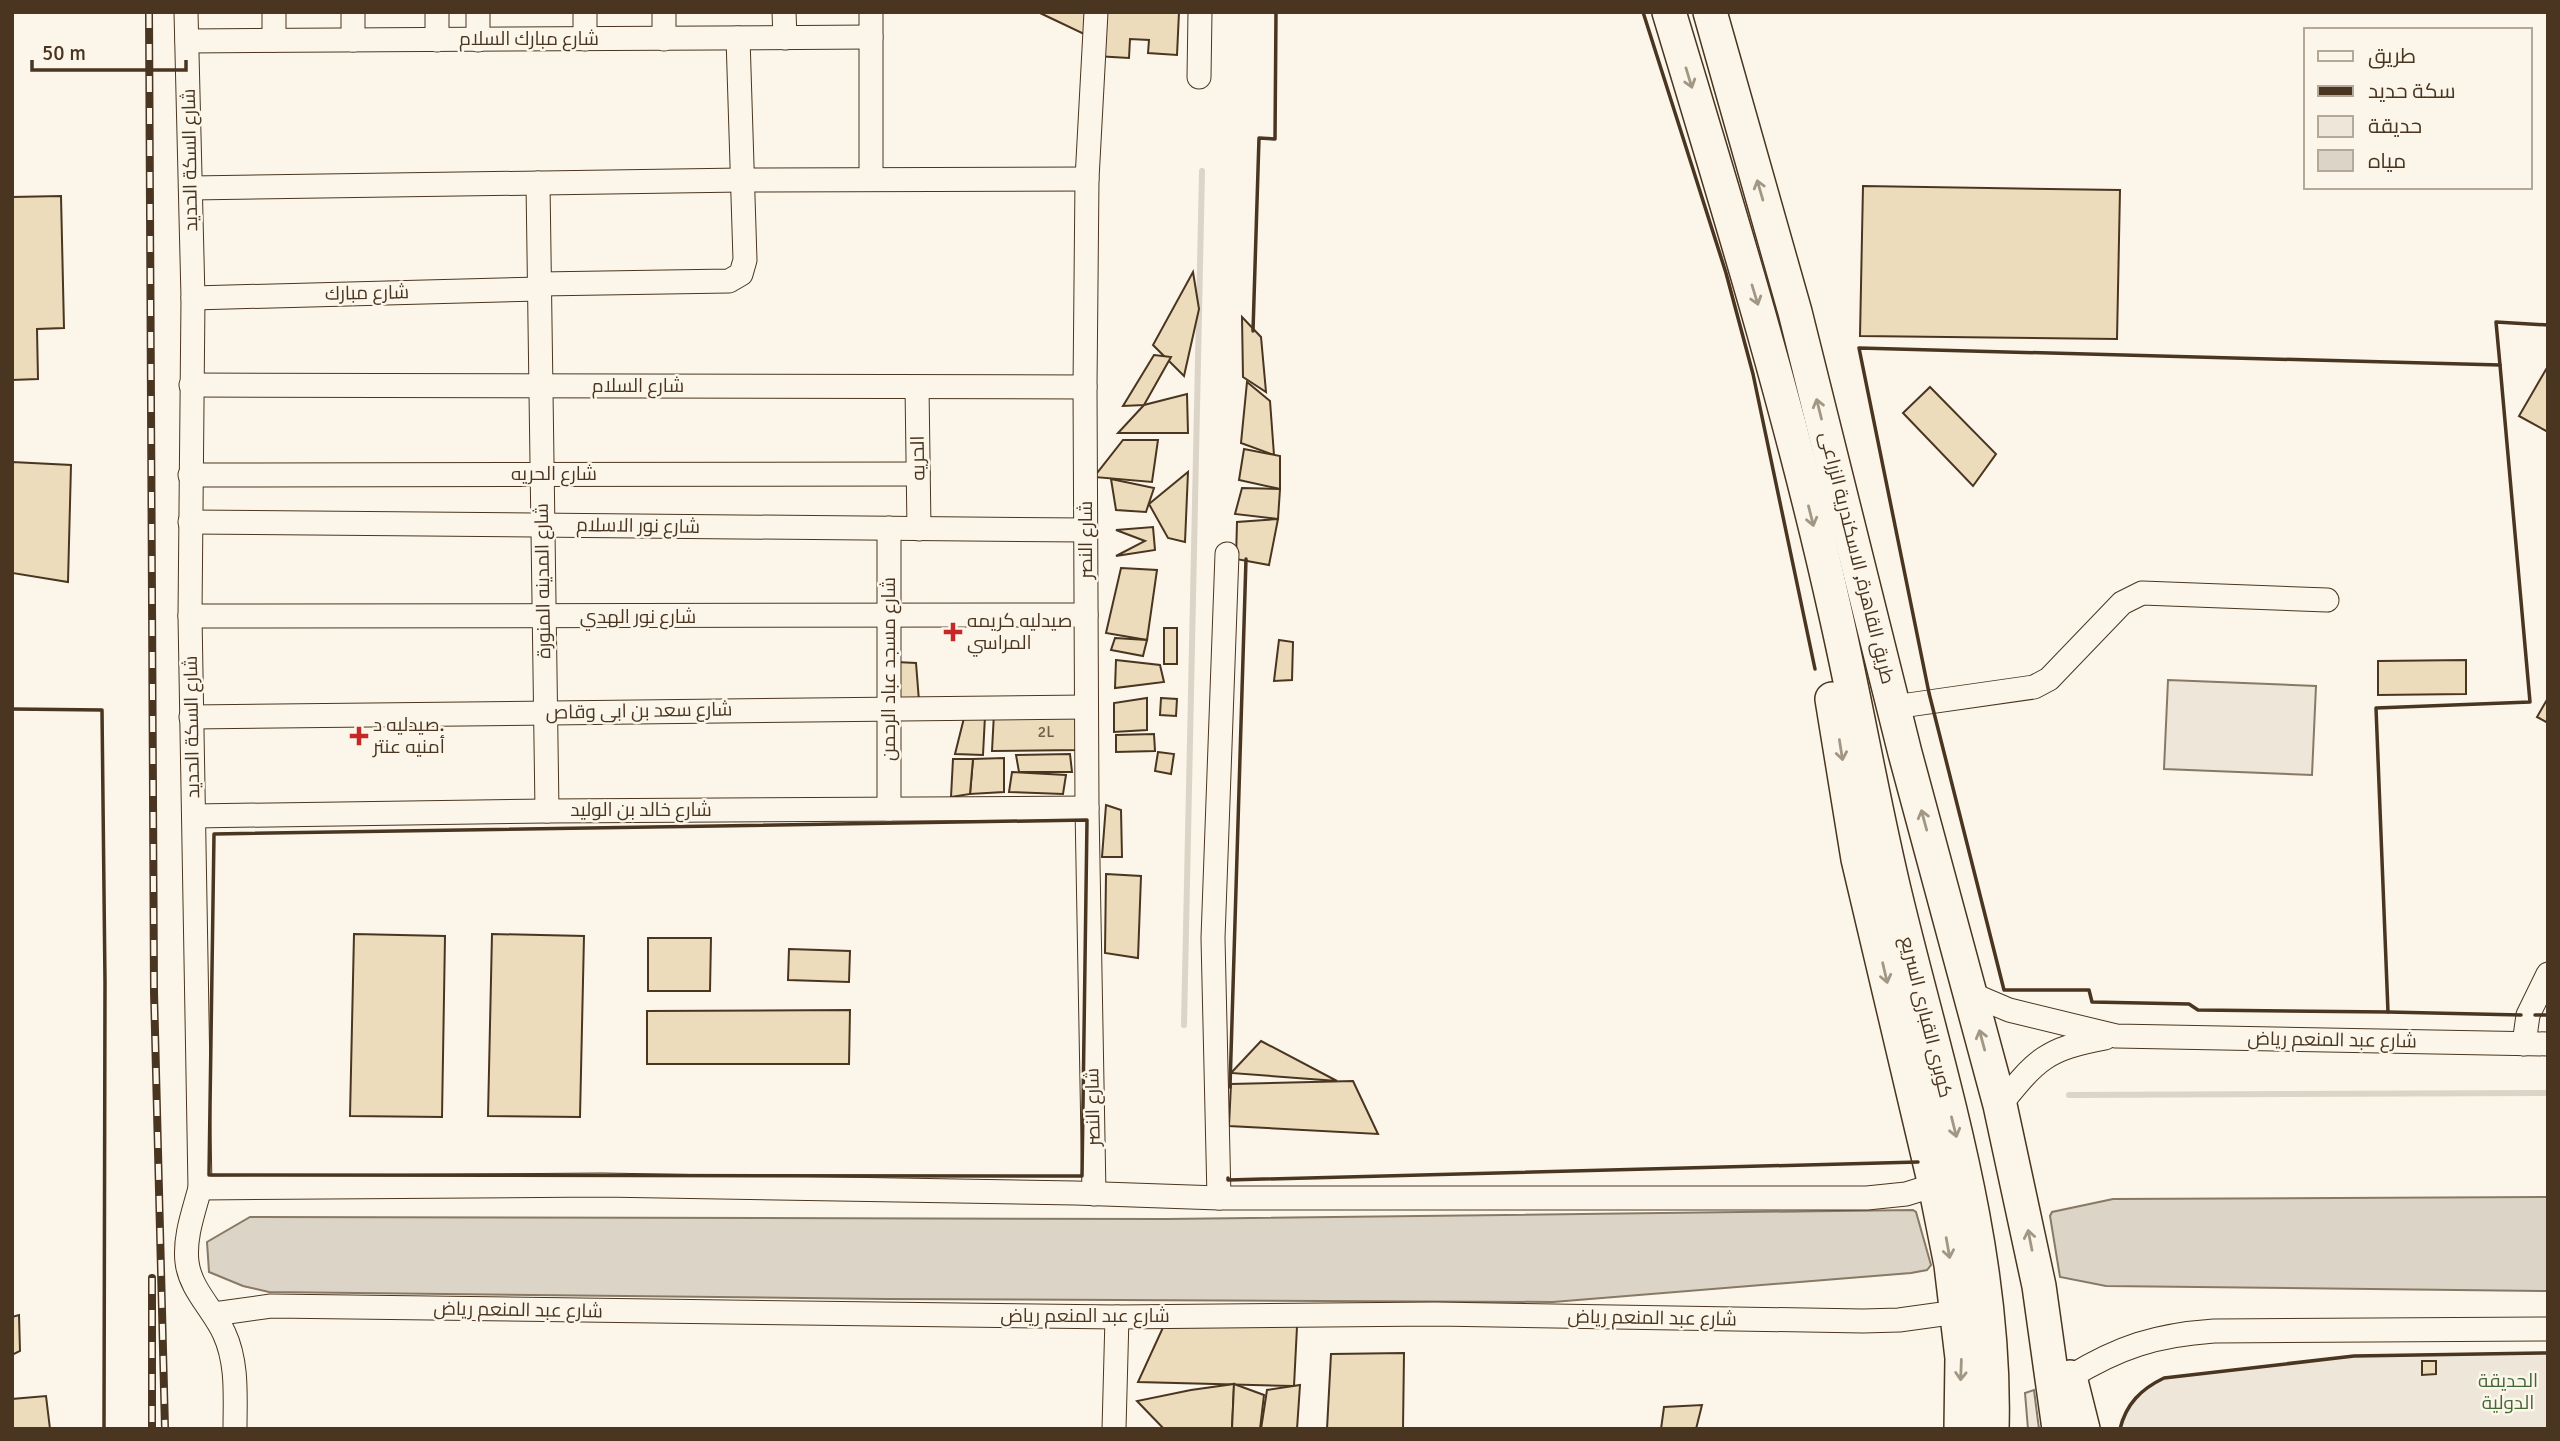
<svg xmlns="http://www.w3.org/2000/svg" width="2560" height="1441" font-family="Signika,Cairo,sans-serif">
<rect width="100%" height="100%" fill="#fbf6e9"/>
<!-- green -->
<g fill="#ede6d9" stroke="#887966" stroke-width="2">
<polygon points="2168,680 2316,686 2312,775 2164,769"/>
<path d="M 2548,1353 L 2548,1429 L 2120,1429 C 2126,1404 2141,1389 2164,1378 L 2354,1356 Z"/>
<polygon points="2034,1390 2039,1429 2028,1429 2025,1393"/>
</g>
<!-- water -->
<g fill="#dcd4c6" stroke="#887966" stroke-width="2">
<polygon points="2548,1197 2548,1291 2106,1286 2060,1277 2050,1216 2052,1212 2113,1199"/>
<polygon points="1913,1210 1916,1212 1931,1265 1927,1270 1911,1273 1553,1302 886,1299 269,1292 243,1286 209,1272 207,1242 250,1217 1166,1219"/>
</g>
<g fill="none" stroke-linecap="round" stroke-linejoin="round">
<!-- stream -->
<g stroke="#dcd4c6" stroke-width="6">
<polyline points="1184,1025 1202,171"/>
<polyline points="2069,1095 2548,1093"/>
</g>
</g>
<!-- building -->
<g fill="#ecdcbc" stroke="#4a3520" stroke-width="2">
<polygon points="1085,12 1084,34 1040,13 1040,12"/>
<polygon points="1097,12 1179,12 1177,55 1148,53 1149,40 1130,39 1129,58 1095,56"/>
<polygon points="1863,186 2120,190 2117,339 1860,336"/>
<polygon points="61,196 64,328 37,329 38,379 12,380 12,197"/>
<polygon points="1193,272 1199,309 1184,376 1153,345"/>
<polygon points="1242,317 1261,337 1266,392 1243,377"/>
<polygon points="1154,355 1171,357 1144,405 1123,406"/>
<polygon points="2548,366 2548,432 2519,416"/>
<polygon points="1247,382 1270,401 1274,455 1241,443"/>
<polygon points="1930,387 1996,454 1973,486 1903,413"/>
<polygon points="1187,394 1188,433 1118,433 1144,405"/>
<polygon points="1123,440 1158,440 1152,482 1094,477"/>
<polygon points="1244,449 1280,456 1280,489 1239,480"/>
<polygon points="12,462 71,465 68,582 13,573 12,576"/>
<polygon points="1188,472 1185,542 1168,538 1149,504"/>
<polygon points="1111,479 1154,488 1146,512 1116,510"/>
<polygon points="1242,488 1280,489 1278,519 1235,514"/>
<polygon points="1278,519 1269,565 1236,559 1237,522"/>
<polygon points="1153,527 1155,550 1116,556 1145,541 1116,530"/>
<polygon points="1121,568 1157,570 1147,640 1106,633"/>
<rect x="1164" y="628" width="13" height="36"/>
<polygon points="1115,638 1147,640 1143,656 1111,650"/>
<polygon points="1279,640 1293,642 1292,680 1274,681"/>
<polygon points="1116,660 1160,665 1164,682 1115,688"/>
<polygon points="2466,660 2466,694 2378,695 2378,661"/>
<polygon points="896,662 916,663 919,701 889,699"/>
<polygon points="1147,698 1147,730 1114,732 1114,703"/>
<polygon points="1161,698 1177,699 1176,716 1160,715"/>
<polygon points="2548,698 2548,723 2537,717"/>
<polygon points="994,713 1080,714 1080,750 992,751"/>
<polygon points="985,716 983,755 955,754 964,718"/>
<polygon points="1154,734 1155,751 1116,752 1116,735"/>
<polygon points="1158,752 1174,754 1171,774 1155,771"/>
<polygon points="1070,754 1072,772 1019,772 1016,755"/>
<polygon points="1004,758 1004,792 970,794 973,759"/>
<polygon points="953,759 973,759 970,794 951,797"/>
<polygon points="1012,772 1066,775 1063,794 1009,792"/>
<polygon points="1106,805 1121,810 1122,857 1102,857"/>
<polygon points="1106,874 1141,876 1138,958 1105,953"/>
<polygon points="354,934 445,936 442,1117 350,1116"/>
<polygon points="492,934 584,936 580,1117 488,1116"/>
<polygon points="648,938 711,938 710,991 648,991"/>
<polygon points="789,949 850,951 849,982 788,980"/>
<polygon points="850,1010 849,1064 647,1064 647,1011"/>
<polygon points="1261,1041 1337,1081 1231,1073"/>
<polygon points="1353,1081 1378,1134 1229,1126 1231,1084"/>
<polygon points="1298,1307 1294,1386 1138,1382 1171,1310"/>
<polygon points="19,1315 20,1351 12,1355 12,1317"/>
<polygon points="1404,1353 1403,1429 1327,1429 1331,1354"/>
<polygon points="2422,1361 2436,1361 2436,1374 2422,1375"/>
<polygon points="1234,1384 1232,1429 1164,1429 1137,1401 1191,1390"/>
<polygon points="1234,1384 1264,1395 1260,1429 1232,1429"/>
<polygon points="1300,1385 1297,1429 1261,1429 1267,1390"/>
<polygon points="46,1396 50,1429 12,1429 12,1399"/>
<polygon points="1702,1405 1696,1429 1661,1429 1664,1407"/>
</g>
<g fill="none" stroke-linecap="round" stroke-linejoin="round">
<defs>
<g id="minor">
<path d="M 186,12 L 193,298 L 190,616 L 200,1188 C 194,1211 184,1237 187,1262 C 190,1289 213,1309 224,1333 C 238,1363 235,1397 235,1429"/>
<polyline points="353,12 353,40"/>
<polyline points="585,12 585,39"/>
<polyline points="664,12 664,39"/>
<polyline points="784,12 785,38"/>
<polyline points="274,40 274,12"/>
<polyline points="437,40 437,12"/>
<polyline points="478,40 478,12"/>
<polyline points="187,41 871,37"/>
<polyline points="1199,77 1200,12"/>
<polyline points="871,179 871,12"/>
<polyline points="538,183 547,811"/>
<polyline points="191,188 742,180 1087,179"/>
<polyline points="540,284 729,281 741,274 745,260 738,38"/>
<polyline points="193,298 540,289"/>
<polyline points="191,385 1085,387"/>
<polyline points="917,387 919,529"/>
<polyline points="190,475 918,474"/>
<polyline points="190,522 1085,530"/>
<polyline points="889,528 889,809"/>
<polyline points="190,616 1086,615"/>
<polyline points="1894,707 2034,687 2049,679 2122,603 2142,593 2327,600"/>
<polyline points="191,717 1086,707"/>
<polyline points="194,816 547,811 1087,808"/>
<polyline points="1969,993 2009,1010 2116,1036 2548,1044"/>
<polyline points="2524,1044 2528,1015 2548,974"/>
<path d="M 2000,1105 C 2037,1059 2046,1049 2105,1038"/>
<polyline points="200,1188 602,1185 1075,1193 1219,1198 1867,1198 1906,1194 1935,1185"/>
<polyline points="1094,1194 1087,808 1085,387 1087,179 1096,12"/>
<polyline points="1219,1198 1213,938 1227,554"/>
<polyline points="214,1314 271,1306 1117,1317 1435,1314 1863,1321 1899,1320 1957,1312"/>
<path d="M 2070,1377 C 2119,1347 2156,1335 2214,1331 L 2548,1329"/>
<polyline points="1114,1429 1117,1317"/>
</g>
<g id="highway">
<path d="M 1669,12 C 1729,211 1790,409 1835,611 C 1857,707 1873,803 1896,898 C 1938,1072 1997,1247 1992,1429"/>
<polyline points="1710,12 1795,312 1905,753 2000,1105 2039,1286 2059,1429"/>
<polyline points="1832,699 1858,859 1935,1185 1951,1265 1962,1358 1961,1429"/>
<polyline points="2070,1377 2083,1429"/>
</g>
</defs>
<!-- minor casing -->
<use href="#minor" stroke="#4a3520" stroke-width="25"/>
<!-- highway casing -->
<use href="#highway" stroke="#4a3520" stroke-width="36"/>
<!-- minor -->
<use href="#minor" stroke="#fbf6e9" stroke-width="23"/>
<!-- highway -->
<use href="#highway" stroke="#fbf6e9" stroke-width="33"/>
<defs>
<g id="rail">
<polyline points="149,12 154,992 165,1429"/>
<polyline points="152,1278 152,1429"/>
</g>
</defs>
<!-- rail casing -->
<use href="#rail" stroke="#4a3520" stroke-width="8"/>
<!-- rail -->
<use href="#rail" stroke="#fbf6e9" stroke-width="5" stroke-dasharray="16" stroke-linecap="butt"/>
<!-- wall -->
<g stroke="#4a3520" stroke-width="3.5">
<polyline points="1643,12 1726,273 1753,374 1815,669"/>
<polyline points="1253,331 1259,138 1275,139 1276,12"/>
<polygon points="1859,348 2500,365 2530,702 2376,708 2388,1012 2198,1010 2189,1004 2092,1002 2089,990 2004,990 1929,693"/>
<polyline points="2500,365 2496,322 2548,325"/>
<polyline points="12,709 102,710 105,982 104,1429"/>
<polygon points="1087,820 1082,1176 209,1175 214,834"/>
<polyline points="2388,1012 2521,1015"/>
<polyline points="2535,1015 2548,1015"/>
<polyline points="1230,1087 1246,559"/>
<polyline points="1228,1178 1228,1180 1918,1162"/>
<path d="M 2120,1429 C 2126,1404 2141,1389 2164,1378 L 2354,1356 L 2548,1353"/>
</g>
</g>
<!-- one-way arrows -->
<defs><path id="oneway-shaft" d="M-6 0H5M1.5-3L5.5 0L1.5 3" fill="none" stroke-width="1.6" stroke-linecap="round" stroke-linejoin="round" transform="scale(1.75)"/></defs>
<g stroke="#a29684">
<use href="#oneway-shaft" transform="translate(1689 78) rotate(73)"/>
<use href="#oneway-shaft" transform="translate(1760 190) rotate(-106)"/>
<use href="#oneway-shaft" transform="translate(1755 295) rotate(73)"/>
<use href="#oneway-shaft" transform="translate(1819 409) rotate(-104)"/>
<use href="#oneway-shaft" transform="translate(1811 516) rotate(76)"/>
<use href="#oneway-shaft" transform="translate(1841 750) rotate(81)"/>
<use href="#oneway-shaft" transform="translate(1924 820) rotate(-105)"/>
<use href="#oneway-shaft" transform="translate(1885 973) rotate(77)"/>
<use href="#oneway-shaft" transform="translate(1982 1040) rotate(-105)"/>
<use href="#oneway-shaft" transform="translate(1954 1127) rotate(76)"/>
<use href="#oneway-shaft" transform="translate(2030 1240) rotate(-101)"/>
<use href="#oneway-shaft" transform="translate(1948 1248) rotate(80)"/>
<use href="#oneway-shaft" transform="translate(1961 1370) rotate(92)"/>
</g>
<!-- markers -->
<g fill="#c62828" stroke="#fbf6e9" stroke-width="2.5">
<path d="M949.5 621.5h7v7h7v7h-7v7h-7v-7h-7v-7h7z"/>
<path d="M355.5 725.5h7v7h7v7h-7v7h-7v-7h-7v-7h7z"/>
</g>
<g text-anchor="middle" dominant-baseline="central" stroke-width="5" stroke-linejoin="round" paint-order="stroke">
<!-- number labels -->
<g font-size="16" fill="#725f47">
<text x="1046" y="732">2L</text>
</g>
<!-- street labels -->
<g font-size="19" fill="#4a3520" stroke="#fbf6e9">
<text x="529" y="39">شارع مبارك السلام</text>
<text transform="translate(190 160) rotate(-91)">شارع السكة الحديد</text>
<text transform="translate(367 293) rotate(-1)">شارع مبارك</text>
<text x="638" y="386">شارع السلام</text>
<text transform="translate(918 458) rotate(-91)">الحريه</text>
<text x="554" y="474">شارع الحريه</text>
<text transform="translate(638 526) rotate(1)">شارع نور الاسلام</text>
<text transform="translate(1086 540) rotate(-90)">شارع النصر</text>
<text transform="translate(1857 558) rotate(76)">طريق القاهرة, الاسكندرية الزراعى</text>
<text transform="translate(543 581) rotate(-91)">شارع المدينه المنورة</text>
<text x="638" y="617">شارع نور الهدي</text>
<text transform="translate(889 669) rotate(-90)">شارع مسجد عباد الرحمن</text>
<text transform="translate(639 711) rotate(-1)">شارع سعد بن ابى وقاص</text>
<text transform="translate(192 727) rotate(-91)">شارع السكة الحديد</text>
<text x="641" y="810">شارع خالد بن الوليد</text>
<text transform="translate(1926 1017) rotate(76)">كوبرى القبارى السريع</text>
<text transform="translate(2332 1040) rotate(1)">شارع عبد المنعم رياض</text>
<text transform="translate(1093 1107) rotate(-91)">شارع النصر</text>
<text transform="translate(518 1310) rotate(1)">شارع عبد المنعم رياض</text>
<text x="1085" y="1316">شارع عبد المنعم رياض</text>
<text transform="translate(1652 1318) rotate(1)">شارع عبد المنعم رياض</text>
</g>
<!-- poi labels -->
<g font-size="19" fill="#4a3520" stroke="#fbf6e9" text-anchor="start">
<text x="967" y="621">صيدليه كريمه<tspan x="967" dy="22">المراسي</tspan></text>
<text x="373" y="725">صيدليه د.<tspan x="373" dy="22">أمنيه عنتر</tspan></text>
</g>
<!-- park labels -->
<g font-size="19" fill="#436837" stroke="#fbf6e9">
<text x="2508" y="1381">الحديقة<tspan x="2508" dy="22">الدولية</tspan></text>
</g>
</g>
<!-- border -->
<rect width="2560" height="1441" fill="none" stroke="#4a3520" stroke-width="28"/>
<!-- legend -->
<rect x="2304" y="28" width="228" height="161" fill="#fbf6e9" stroke="#b4a999" stroke-width="2"/>
<rect x="2318" y="51" width="35" height="10" fill="#fbf6e9" stroke="#b4a999" stroke-width="2"/>
<text x="2368" y="63" font-size="21" fill="#4a3520">طريق</text>
<rect x="2318" y="86" width="35" height="10" fill="#4a3520" stroke="#b4a999" stroke-width="2"/>
<text x="2368" y="98" font-size="21" fill="#4a3520">سكة حديد</text>
<rect x="2318" y="116" width="35" height="21" fill="#ede6d9" stroke="#b4a999" stroke-width="2"/>
<text x="2368" y="133" font-size="21" fill="#4a3520">حديقة</text>
<rect x="2318" y="150" width="35" height="21" fill="#dcd4c6" stroke="#b4a999" stroke-width="2"/>
<text x="2368" y="168" font-size="21" fill="#4a3520">مياه</text>
<!-- scale -->
<path d="M32 60v10h154v-10" fill="none" stroke="#4a3520" stroke-width="3.5"/>
<text x="42" y="60" font-size="21" fill="#4a3520" stroke="#fbf6e9" stroke-width="5" paint-order="stroke">50 m</text>
</svg>
